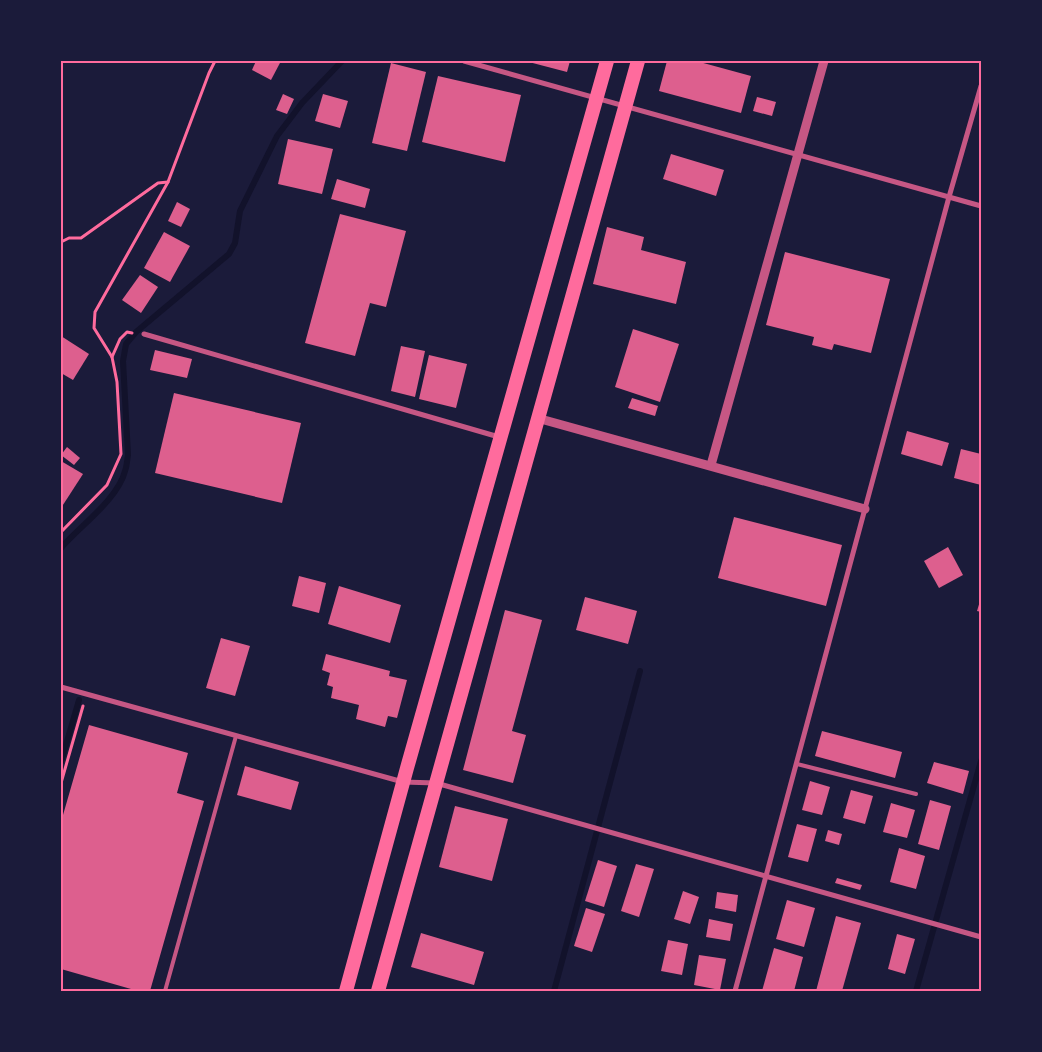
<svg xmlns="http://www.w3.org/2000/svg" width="1042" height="1052" font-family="Jost,sans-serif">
<rect width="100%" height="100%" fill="#1b1b3a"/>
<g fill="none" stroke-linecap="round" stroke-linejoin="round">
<!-- stream -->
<g stroke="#12122b" stroke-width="6">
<path d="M 61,548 C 80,526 118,499 125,471 C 127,466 127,460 128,455 L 123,361 L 126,344 L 136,332 L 229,254 L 235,243 L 240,211 L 277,136 L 302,103 L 342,61"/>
<polyline points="61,762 79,700"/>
<polyline points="554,991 640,671"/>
<polyline points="916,991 981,761"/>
</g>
</g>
<!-- building -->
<g fill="#dd5f8e">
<polygon points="256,61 281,61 271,80 252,70"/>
<polygon points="525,61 570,61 567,72"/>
<polygon points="667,61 696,61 751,76 741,113 659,91"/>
<polygon points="391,63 426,72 407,151 372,143"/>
<polygon points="438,76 521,95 505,162 422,142"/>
<polygon points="283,94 294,99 287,114 276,110"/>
<polygon points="323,94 348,101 340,128 315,121"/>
<polygon points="757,97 776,102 772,116 753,111"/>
<polygon points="288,139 333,149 322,194 278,184"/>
<polygon points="671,154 724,170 716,196 663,179"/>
<polygon points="337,179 370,189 365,208 331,199"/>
<polygon points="177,202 190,209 181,227 168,221"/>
<polygon points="340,214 406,231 386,307 370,303 355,356 305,343"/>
<polygon points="607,227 644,237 641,250 686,262 676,304 593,284"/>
<polygon points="164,232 190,246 170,282 144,268"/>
<polygon points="785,252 890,279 871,353 834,344 832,350 812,345 814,337 766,325"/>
<polygon points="140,275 158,287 141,313 122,300"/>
<polygon points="633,329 679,344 660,402 615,387"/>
<polygon points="61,336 89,354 73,380 61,373"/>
<polygon points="401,346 425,351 415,397 391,391"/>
<polygon points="155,350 192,359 187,378 150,370"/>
<polygon points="429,355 467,364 456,408 419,399"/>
<polygon points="174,393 301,423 282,503 155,473"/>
<polygon points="632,398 658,406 655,416 628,408"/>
<polygon points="907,431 949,443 942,466 901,454"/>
<polygon points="67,447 80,458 74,465 61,455"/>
<polygon points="961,449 981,454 981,485 954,478"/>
<polygon points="61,461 83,474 61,508"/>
<polygon points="734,517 842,545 826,606 718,578"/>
<polygon points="948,547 963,575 939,588 924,561"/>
<polygon points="299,576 326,583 319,613 292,606"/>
<polygon points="339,586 401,605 390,643 328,624"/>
<polygon points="585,597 637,611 628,644 576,630"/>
<polygon points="980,601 981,601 981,612 977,611"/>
<polygon points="505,610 542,620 512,731 526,735 513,783 463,770"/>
<polygon points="221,638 250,646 235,696 206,688"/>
<polygon points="326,654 390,671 389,676 407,680 397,718 388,716 385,727 356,719 359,705 331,698 333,687 327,685 330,673 322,670"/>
<polygon points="89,725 188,753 177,793 204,801 150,991 138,991 61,969 61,822"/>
<polygon points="822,731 902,752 895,778 815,756"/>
<polygon points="934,762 969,771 963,794 927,783"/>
<polygon points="245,766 299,782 291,810 237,795"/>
<polygon points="810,781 830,787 822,815 802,810"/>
<polygon points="851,790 873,796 865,824 843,818"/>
<polygon points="930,800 951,806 939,850 918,844"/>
<polygon points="891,803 915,810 907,838 883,832"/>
<polygon points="455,806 508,819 492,881 439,867"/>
<polygon points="797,824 817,829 808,862 788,857"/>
<polygon points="828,830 842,834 839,845 825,841"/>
<polygon points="899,848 925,856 916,889 890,882"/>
<polygon points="598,860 617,866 604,907 585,901"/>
<polygon points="636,864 654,869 639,917 621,911"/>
<polygon points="837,878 862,885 860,890 835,883"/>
<polygon points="683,891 699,897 690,924 674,919"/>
<polygon points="717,892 738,895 736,912 715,908"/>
<polygon points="787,900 815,908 804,947 776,939"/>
<polygon points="586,908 605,914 592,952 574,946"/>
<polygon points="836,916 861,923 842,991 816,991"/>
<polygon points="709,919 733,924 730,941 706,937"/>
<polygon points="421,933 484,952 474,985 411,967"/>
<polygon points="897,934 915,939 905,974 888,969"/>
<polygon points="668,940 688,944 682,975 661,971"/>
<polygon points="774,948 803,957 794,991 762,991"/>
<polygon points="699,955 726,959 720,990 694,985"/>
</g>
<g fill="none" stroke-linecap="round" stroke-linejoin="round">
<!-- path -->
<g stroke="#ff6b9d" stroke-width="3">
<polyline points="61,242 69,238 81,238 158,183 168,182"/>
<polyline points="112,357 94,328 95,312 168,182 209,73 215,61"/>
<polyline points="61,532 107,485 121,454 117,382 112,357 120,339 127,332 132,333"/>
<polyline points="61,783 83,706"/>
</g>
<!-- service -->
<g stroke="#c65784" stroke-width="4">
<polyline points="797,764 916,794"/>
<polyline points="165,991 236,736"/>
</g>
<!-- minor -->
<g stroke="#c65784" stroke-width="5">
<polyline points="464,61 981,206"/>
<polyline points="144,334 499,437"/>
<polyline points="61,687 403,782 436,783 981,937"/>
<polyline points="735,991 949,197 981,86"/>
</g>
<!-- tertiary -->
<g stroke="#c65784" stroke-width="9">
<polyline points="537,418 865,509"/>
<polyline points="711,465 824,61"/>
</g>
<!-- trunk -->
<g stroke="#ff6b9d" stroke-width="14">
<polyline points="346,991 407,768 607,61"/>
<polyline points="378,991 638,61"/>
</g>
</g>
<!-- border -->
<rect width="1042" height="1052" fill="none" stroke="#1b1b3a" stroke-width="125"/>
<rect x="62" y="62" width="918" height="928" fill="none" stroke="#ff6b9d" stroke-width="2"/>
</svg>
